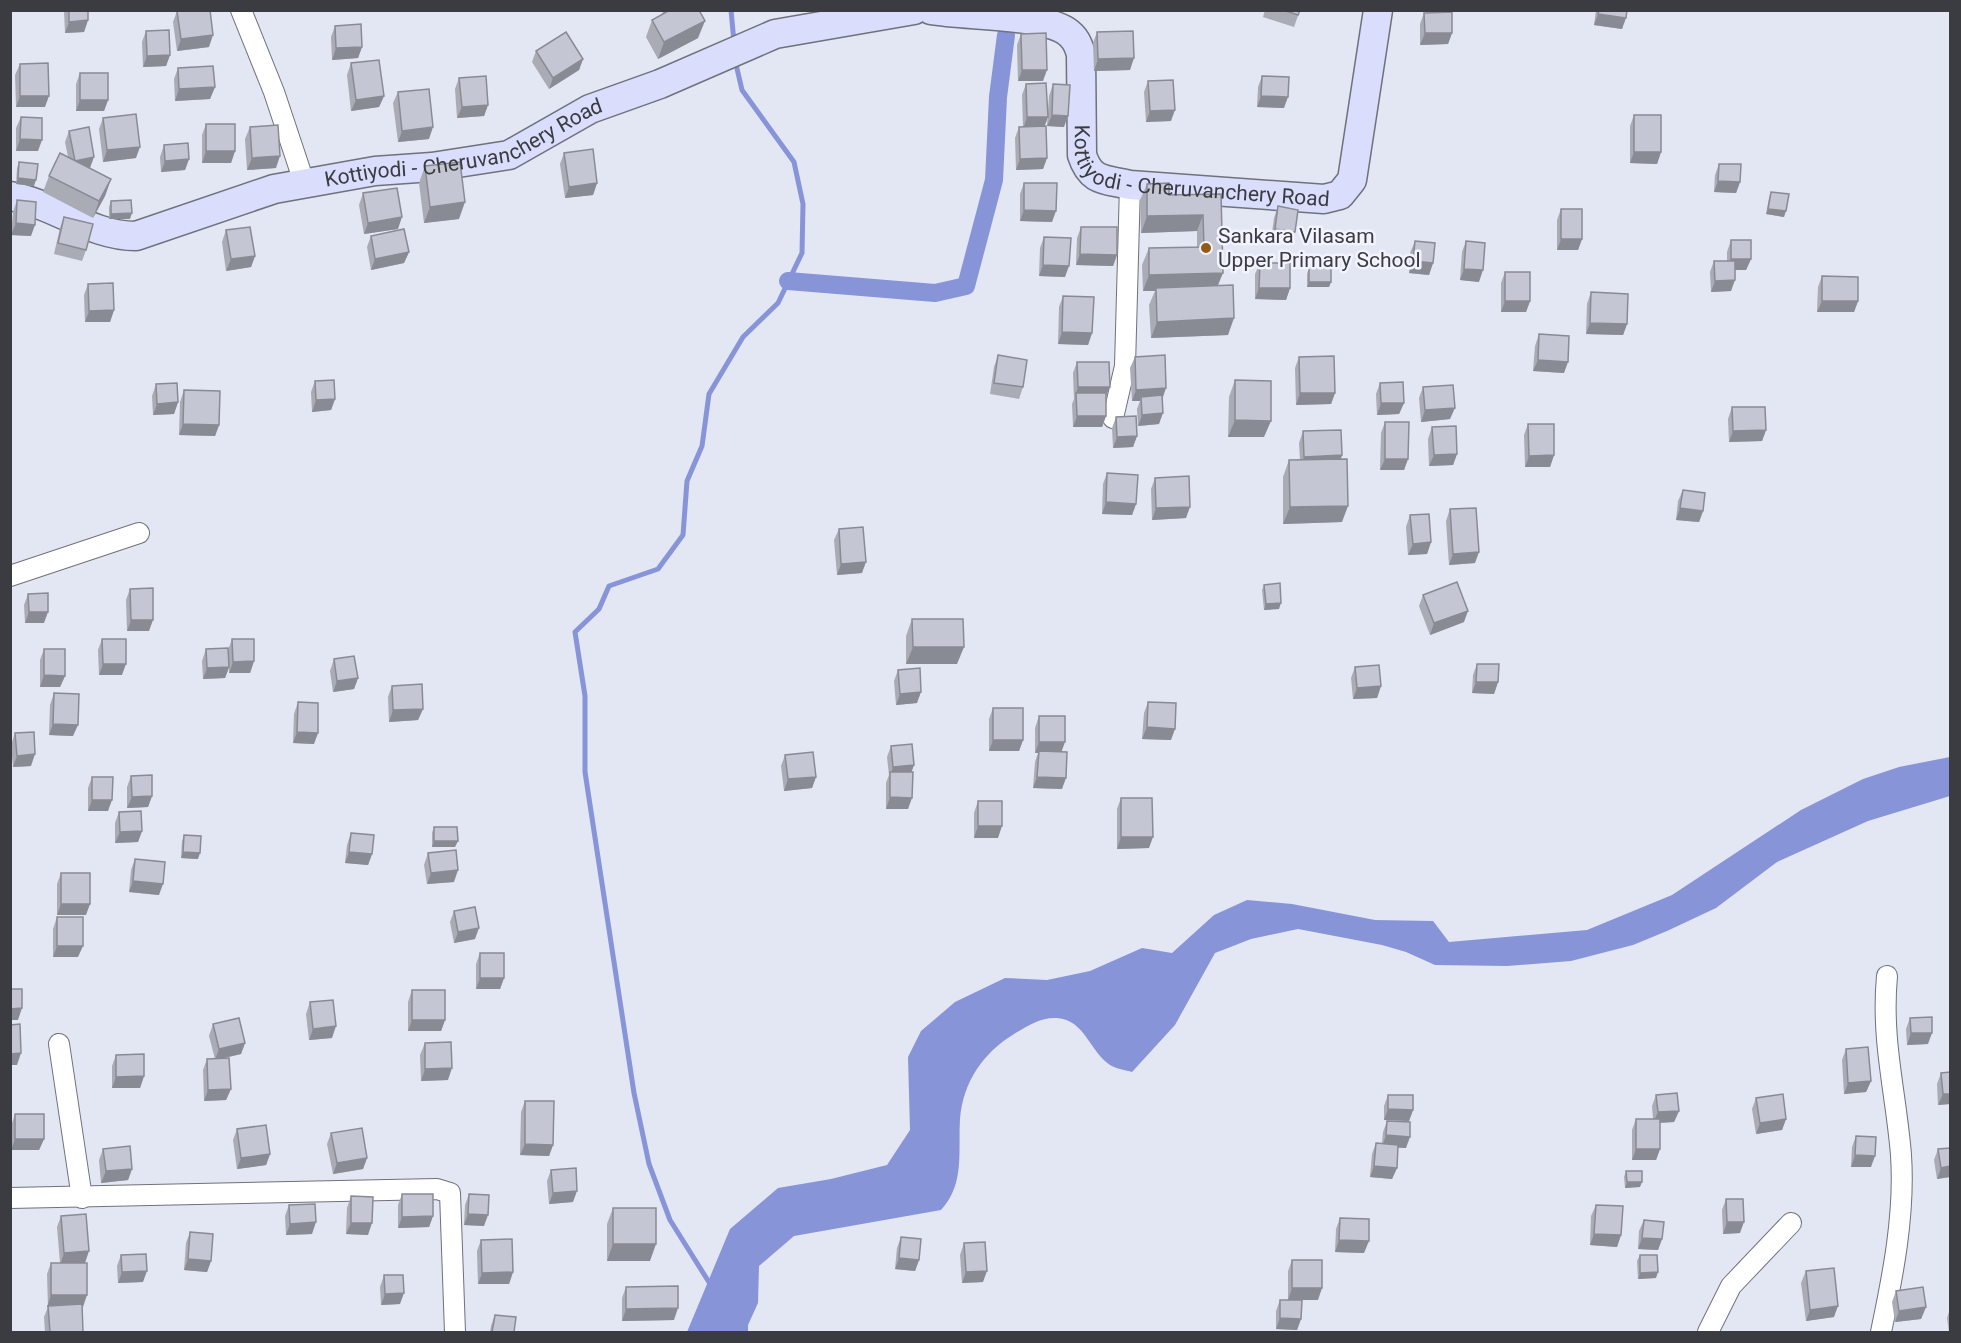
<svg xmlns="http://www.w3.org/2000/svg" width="1961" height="1343" font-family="Roboto,sans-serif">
<rect width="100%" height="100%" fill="#e3e6f3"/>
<!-- water -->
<path fill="#8894d8" d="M 1950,757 L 1950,796 L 1868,821 L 1777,862 L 1716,908 L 1667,931 L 1633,945 L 1571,961 L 1507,966 L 1435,965 L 1406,952 L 1382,945 L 1298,929 L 1251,939 L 1215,953 L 1175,1025 L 1132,1072 C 1126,1070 1116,1069 1110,1065 C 1090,1052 1085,1020 1057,1018 C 1041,1017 1027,1026 1014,1034 C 983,1053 963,1082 960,1119 C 958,1152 965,1184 941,1210 L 794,1236 L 759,1266 L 758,1303 L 748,1325 L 748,1332 L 687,1332 L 730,1229 L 778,1188 L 831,1179 L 887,1165 L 910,1130 L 908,1057 L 921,1031 L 955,1002 L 1005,978 L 1047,980 L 1090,971 L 1142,948 L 1172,953 L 1214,915 L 1247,900 L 1292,904 L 1375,920 L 1433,921 L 1449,942 L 1587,930 L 1672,895 L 1801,810 L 1863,779 L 1899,767 Z"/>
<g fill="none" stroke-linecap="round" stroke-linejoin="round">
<!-- stream -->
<g stroke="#8894d8" stroke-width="5">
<polyline points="731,10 734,42"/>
<polyline points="712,1287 670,1220 649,1164 634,1093 585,772 585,696 575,632 599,609 609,586 658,569 683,535 687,481 702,446 709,394 743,337 778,303 802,253 803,204 794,162 742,90 735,60"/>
</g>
<!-- canal -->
<polyline stroke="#8894d8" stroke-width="18" points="788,281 935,293 966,286 994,180 998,97 1006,35"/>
<defs>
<g id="minor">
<polyline points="241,10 274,92 304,182"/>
<polyline points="1113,418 1125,366 1130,185"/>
<polyline points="10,576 139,533"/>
<polyline points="59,1044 82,1198"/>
<polyline points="10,1198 437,1189 450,1193 455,1332"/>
<polyline points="1708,1332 1731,1286 1791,1223"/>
<path d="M 1881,1332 C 1893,1275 1905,1214 1901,1155 C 1896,1092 1881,1041 1887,976"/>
</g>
<g id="secondary">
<path id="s1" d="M 931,10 C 965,16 1040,14 1066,31 C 1075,37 1078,44 1081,54 L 1082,155 C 1091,183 1106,179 1130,185 L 1324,199 L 1340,195 L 1352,180 L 1378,10"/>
<path id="s2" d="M 10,196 C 55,204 90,236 136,236 L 274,189 L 375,171 L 432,167 L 509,155 L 590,109 L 660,84 L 775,34 L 914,10"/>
</g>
</defs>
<!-- minor casing -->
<use href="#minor" stroke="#6f717c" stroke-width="22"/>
<!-- secondary casing -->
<use href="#secondary" stroke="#6f717c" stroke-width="31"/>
<!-- minor -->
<use href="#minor" stroke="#fff" stroke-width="20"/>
<!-- secondary -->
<use href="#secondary" stroke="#dadefc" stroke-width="28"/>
</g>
<!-- wall -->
<g fill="#a9abb5">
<polygon points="64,10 88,10 88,20 84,32 65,33"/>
<polygon points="663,10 699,10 698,38 658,59 646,37 652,20 662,15"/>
<polygon points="1265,10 1300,10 1294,27 1263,17"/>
<polygon points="1596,10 1627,10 1622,29 1594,25"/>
<polygon points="177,11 209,47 177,51 173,22"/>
<polygon points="1424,13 1452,33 1448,44 1420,45 1420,24"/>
<polygon points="335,26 362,47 358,58 332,60 331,37"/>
<polygon points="146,31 170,55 166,66 143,67 142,42"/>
<polygon points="1097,32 1130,70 1094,71 1093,43"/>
<polygon points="1021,34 1043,81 1018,81 1017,45"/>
<polygon points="536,51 583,59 579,70 549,89 532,62"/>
<polygon points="351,63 384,96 379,107 351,111 347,75"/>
<polygon points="20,64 45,107 16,107 15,75"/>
<polygon points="178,68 215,87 210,99 175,101 174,79"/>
<polygon points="80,73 108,100 104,111 76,111 76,84"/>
<polygon points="1262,76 1284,108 1257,107 1258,87"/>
<polygon points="459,78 488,105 484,116 457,118 455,89"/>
<polygon points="1148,81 1171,121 1146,122 1144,92"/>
<polygon points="1026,84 1044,126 1047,158 1043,169 1016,170 1015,138 1019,127 1023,127 1022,95"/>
<polygon points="1053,84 1064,127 1047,126 1049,96"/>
<polygon points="398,92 429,139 398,142 393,103"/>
<polygon points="1634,115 1661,152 1657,164 1630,163 1630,126"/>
<polygon points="21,117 38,151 16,151 16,128"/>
<polygon points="103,118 136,158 103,162 99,129"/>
<polygon points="206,124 235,151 231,163 202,163 202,135"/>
<polygon points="250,127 276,168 247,170 245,139"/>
<polygon points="69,131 90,168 111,179 105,196 93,218 43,192 49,176 68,157 65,142"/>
<polygon points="164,145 189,159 185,170 161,172 160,157"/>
<polygon points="564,153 597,183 593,195 565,198 560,164"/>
<polygon points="19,162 34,186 16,184 17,168"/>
<polygon points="1719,164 1740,182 1736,193 1714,192 1715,175"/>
<polygon points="425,166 459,219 424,223 419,183"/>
<polygon points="1024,183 1052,222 1020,221 1020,194"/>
<polygon points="1147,184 1169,195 1221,194 1218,286 1228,335 1151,338 1149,305 1155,291 1143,291 1142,265 1149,248 1197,247 1197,231 1141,233 1140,200"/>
<polygon points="1771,192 1784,217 1766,214 1769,198"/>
<polygon points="363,193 398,229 364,234 359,205"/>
<polygon points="17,200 31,236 11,235 13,212"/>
<polygon points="111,201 130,219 109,219 109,207"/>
<polygon points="1278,206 1295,232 1291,243 1271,240 1274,218"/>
<polygon points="1561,209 1582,239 1578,250 1557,250 1557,220"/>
<polygon points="64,217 86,250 82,261 54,254 60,228"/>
<polygon points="1081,227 1117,255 1113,266 1076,265 1077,238"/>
<polygon points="226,230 255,256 251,267 226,271 222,242"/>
<polygon points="371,236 409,252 404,263 371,270 367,247"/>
<polygon points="1044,237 1065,277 1039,276 1040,248"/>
<polygon points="1731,240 1751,259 1746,270 1735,270 1731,291 1711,292 1710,272 1714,261 1727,261 1727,252"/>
<polygon points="1415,241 1433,263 1429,275 1409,273 1410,253"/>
<polygon points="1466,241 1479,282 1460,280 1462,252"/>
<polygon points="1260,263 1290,288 1286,300 1255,299 1255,274"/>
<polygon points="1309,268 1331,282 1329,287 1307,287 1307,274"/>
<polygon points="1505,272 1530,301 1526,312 1501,312 1501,283"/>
<polygon points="1822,276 1858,301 1854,312 1817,312 1818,287"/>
<polygon points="88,284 114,310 110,322 85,322 84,295"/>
<polygon points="1591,292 1627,324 1623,335 1586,334 1587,304"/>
<polygon points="1063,296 1092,333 1088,345 1058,344 1059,307"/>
<polygon points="1539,334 1564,373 1533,371 1535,346"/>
<polygon points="998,355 1023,387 1019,399 990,394 994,367"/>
<polygon points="1135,357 1162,399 1159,424 1138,426 1137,409 1140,401 1132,401 1130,368"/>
<polygon points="1299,357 1335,393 1331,404 1296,405 1295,368"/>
<polygon points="1077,362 1106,398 1106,416 1102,427 1073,427 1072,404 1074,399 1073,373"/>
<polygon points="1235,380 1264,437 1228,437 1229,397"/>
<polygon points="315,381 335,399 331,410 312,412 311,392"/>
<polygon points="1380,383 1404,403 1399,414 1377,415 1376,394"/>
<polygon points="156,384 178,402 174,414 153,415 152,396"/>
<polygon points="1423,387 1450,419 1421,422 1419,398"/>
<polygon points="184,390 219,425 215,436 179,435 180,402"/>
<polygon points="1732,407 1766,430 1762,441 1729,442 1728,419"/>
<polygon points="1116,417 1137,436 1133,447 1113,448 1112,428"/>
<polygon points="1385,422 1408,459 1404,470 1380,470 1381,433"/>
<polygon points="1528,424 1554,455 1550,467 1525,467 1524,435"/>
<polygon points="1432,427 1457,454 1453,465 1429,466 1428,439"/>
<polygon points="1303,431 1342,455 1341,459 1342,522 1283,524 1283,477 1289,460 1300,460 1299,443"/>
<polygon points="1107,473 1136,504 1132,515 1102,514 1103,484"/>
<polygon points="1155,478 1186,518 1152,520 1151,489"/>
<polygon points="1683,490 1703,511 1699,522 1676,520 1678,501"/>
<polygon points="1450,509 1475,563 1449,565 1446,521"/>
<polygon points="1410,515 1431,542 1427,554 1408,555 1406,527"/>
<polygon points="839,529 862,573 837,575 834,540"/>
<polygon points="1264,585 1279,609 1264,610 1262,590"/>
<polygon points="130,589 149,631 127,631 126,600"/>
<polygon points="28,594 44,623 25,623 24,605"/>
<polygon points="1423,595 1464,622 1430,635 1419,606"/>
<polygon points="912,619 957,664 906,664 906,636"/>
<polygon points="102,639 122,675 99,675 98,650"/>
<polygon points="232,639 254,661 250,673 229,673 229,668 225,678 203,679 202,661 206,649 228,650"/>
<polygon points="44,649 65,676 60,687 40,687 40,660"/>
<polygon points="334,659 358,678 354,689 333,692 330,671"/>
<polygon points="1477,664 1498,682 1494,694 1472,693 1473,675"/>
<polygon points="1355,667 1381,686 1377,698 1353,699 1351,678"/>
<polygon points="898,670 917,703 896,705 894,681"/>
<polygon points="392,686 423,709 418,720 389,722 388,697"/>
<polygon points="54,693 73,736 49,735 50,705"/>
<polygon points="298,702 314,744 293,743 294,714"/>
<polygon points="1148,702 1171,740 1142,739 1144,713"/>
<polygon points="993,708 1023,740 1019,751 989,751 989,719"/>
<polygon points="1039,716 1061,752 1062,789 1033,788 1035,762 1038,753 1035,753 1035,728"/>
<polygon points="15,733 31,766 13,767 11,745"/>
<polygon points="891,746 914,765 911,772 908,809 886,809 886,783 889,775 887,757"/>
<polygon points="785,755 816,777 812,788 784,791 781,766"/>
<polygon points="131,776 152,796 148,807 127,808 127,787"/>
<polygon points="92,777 108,811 88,811 88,788"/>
<polygon points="1121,798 1149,848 1117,849 1117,809"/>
<polygon points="978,801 998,838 974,838 974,813"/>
<polygon points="119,812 142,831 138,842 115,843 115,823"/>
<polygon points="434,827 455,847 432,847 432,833"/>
<polygon points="351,833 372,854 368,865 345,863 347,845"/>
<polygon points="184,835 198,859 181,858 182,841"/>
<polygon points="428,853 454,882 427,884 424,865"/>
<polygon points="135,859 159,895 129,892 131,870"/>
<polygon points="61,873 86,915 57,915 57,884"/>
<polygon points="454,911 475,939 454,943 450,922"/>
<polygon points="57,917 78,957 53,957 53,929"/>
<polygon points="480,953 504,978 500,989 476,989 476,964"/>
<polygon points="412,990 445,1020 441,1031 408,1031 408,1002"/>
<polygon points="310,1002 332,1038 309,1040 306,1014"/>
<polygon points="1910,1018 1928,1044 1907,1045 1906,1029"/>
<polygon points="213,1024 245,1043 241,1054 224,1058 231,1089 226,1100 204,1101 203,1070 207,1059 215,1059 209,1036"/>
<polygon points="425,1043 448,1080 421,1081 420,1055"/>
<polygon points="1846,1049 1871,1081 1866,1092 1844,1094 1842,1060"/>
<polygon points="116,1055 144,1076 140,1088 112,1088 112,1066"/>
<polygon points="1950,1072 1950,1104 1938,1105 1937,1084 1941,1073"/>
<polygon points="1388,1095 1413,1110 1409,1121 1384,1120 1384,1106"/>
<polygon points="1656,1095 1679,1111 1674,1122 1660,1123 1660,1149 1656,1160 1632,1160 1632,1130 1636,1119 1653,1119 1652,1106"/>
<polygon points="1756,1098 1786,1119 1782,1130 1756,1134 1752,1109"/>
<polygon points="525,1101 553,1145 549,1156 520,1155 521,1112"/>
<polygon points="15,1114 44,1139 39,1150 11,1150 11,1126"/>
<polygon points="1387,1121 1406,1148 1398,1147 1397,1168 1392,1179 1370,1177 1372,1154 1376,1143 1382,1143 1383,1132"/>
<polygon points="237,1129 270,1154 266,1165 237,1169 233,1140"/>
<polygon points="331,1133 367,1158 363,1169 333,1174 327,1144"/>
<polygon points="1856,1136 1871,1167 1851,1167 1852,1147"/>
<polygon points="1950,1148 1950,1177 1937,1179 1934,1160 1938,1149"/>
<polygon points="103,1149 132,1169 128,1180 101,1183 99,1160"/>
<polygon points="551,1170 573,1202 549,1204 547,1181"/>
<polygon points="1626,1171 1640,1187 1625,1188 1624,1177"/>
<polygon points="402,1194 433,1216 429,1227 398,1228 398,1205"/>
<polygon points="469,1194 484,1226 464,1225 465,1205"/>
<polygon points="351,1196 368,1235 346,1234 347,1208"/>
<polygon points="1726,1199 1740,1233 1723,1234 1722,1210"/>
<polygon points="289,1205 312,1234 286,1235 285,1216"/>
<polygon points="1596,1205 1621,1235 1617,1247 1590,1245 1591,1216"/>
<polygon points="613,1208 650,1261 607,1261 607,1224"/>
<polygon points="61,1216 85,1263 83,1307 82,1307 83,1332 45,1332 44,1317 48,1307 47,1274 51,1263 60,1263 57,1227"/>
<polygon points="1340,1218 1364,1253 1335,1252 1336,1229"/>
<polygon points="1644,1220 1662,1239 1658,1250 1638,1249 1639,1231"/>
<polygon points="190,1232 211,1261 207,1272 184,1270 186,1243"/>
<polygon points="901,1237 919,1260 915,1271 895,1269 897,1248"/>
<polygon points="481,1240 513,1272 509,1284 478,1284 477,1251"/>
<polygon points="964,1243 983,1282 962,1283 960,1255"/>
<polygon points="121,1255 143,1282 118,1283 117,1266"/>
<polygon points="1640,1255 1656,1278 1638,1279 1637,1261"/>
<polygon points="1292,1260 1318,1300 1288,1300 1288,1271"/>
<polygon points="1806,1271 1834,1317 1806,1321 1801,1283"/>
<polygon points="384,1275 400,1304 381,1305 380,1287"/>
<polygon points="626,1287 674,1320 622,1321 622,1298"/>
<polygon points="1896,1291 1926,1307 1921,1319 1895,1322 1892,1302"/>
<polygon points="1280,1300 1301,1319 1297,1330 1276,1329 1276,1311"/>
<polygon points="1950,1309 1950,1332 1949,1332 1947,1318"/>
<polygon points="495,1315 514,1332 490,1332 491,1326"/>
</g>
<!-- shaded-wall -->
<g fill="#898b94">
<polygon points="1598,14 1626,18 1622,29 1594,25"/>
<polygon points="88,20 84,32 65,33 69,22"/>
<polygon points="705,21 698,38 658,59 664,42"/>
<polygon points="1425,33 1452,33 1448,44 1420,45"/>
<polygon points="213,35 209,47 177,51 181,39"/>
<polygon points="362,47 358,58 332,60 336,48"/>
<polygon points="170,55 166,66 143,67 147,56"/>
<polygon points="1134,58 1130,70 1094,71 1098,59"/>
<polygon points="583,59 579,70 549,89 553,78"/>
<polygon points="1022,70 1047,70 1043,81 1018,81"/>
<polygon points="215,87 210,99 175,101 179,89"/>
<polygon points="20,96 49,96 45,107 16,107"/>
<polygon points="384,96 379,107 351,111 356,100"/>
<polygon points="1261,96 1288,97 1284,108 1257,107"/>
<polygon points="80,100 108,100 104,111 76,111"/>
<polygon points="488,105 484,116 457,118 462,107"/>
<polygon points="1175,110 1171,121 1146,122 1150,111"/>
<polygon points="1052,115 1068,116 1064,127 1047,126"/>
<polygon points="1027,117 1048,117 1044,128 1023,129"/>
<polygon points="433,127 429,139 398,142 402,131"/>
<polygon points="20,139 42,140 38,151 16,151"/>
<polygon points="140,147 136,158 103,162 107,150"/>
<polygon points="206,151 235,151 231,163 202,163"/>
<polygon points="1634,152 1661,152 1657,164 1630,163"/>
<polygon points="280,156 276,168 247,170 252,158"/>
<polygon points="94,157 90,168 75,161"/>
<polygon points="1047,158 1043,169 1016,170 1020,159"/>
<polygon points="189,159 185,170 161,172 165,161"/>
<polygon points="18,178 36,180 34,186 16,184"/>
<polygon points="111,179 105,196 93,218 99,201"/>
<polygon points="1718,181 1740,182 1736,193 1714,192"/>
<polygon points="597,183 593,195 565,198 569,187"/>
<polygon points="465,202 459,219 424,223 430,207"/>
<polygon points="1768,209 1786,211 1784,217 1766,214"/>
<polygon points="1024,210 1056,211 1052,222 1020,221"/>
<polygon points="132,213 130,219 109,219 111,214"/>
<polygon points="1203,215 1197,231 1141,233 1147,216"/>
<polygon points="402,217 398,229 364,234 368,223"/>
<polygon points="16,223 35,225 31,236 11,235"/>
<polygon points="1561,239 1582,239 1578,250 1557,250"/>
<polygon points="409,252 404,263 371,270 375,259"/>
<polygon points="1080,254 1117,255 1113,266 1076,265"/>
<polygon points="255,256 251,267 226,271 231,259"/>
<polygon points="1731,259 1751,259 1746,270 1727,270"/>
<polygon points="1413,261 1433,263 1429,275 1409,273"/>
<polygon points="1043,265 1069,266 1065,277 1039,276"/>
<polygon points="1464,269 1483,270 1479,282 1460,280"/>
<polygon points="1223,273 1216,290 1156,288 1155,291 1143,291 1149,275"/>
<polygon points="1735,280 1731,291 1711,292 1715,281"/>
<polygon points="1309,282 1331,282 1329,287 1307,287"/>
<polygon points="1259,288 1290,288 1286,300 1255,299"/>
<polygon points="1505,301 1530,301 1526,312 1501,312"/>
<polygon points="1822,301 1858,301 1854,312 1817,312"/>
<polygon points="114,310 110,322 85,322 89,311"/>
<polygon points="1234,318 1228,335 1151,338 1157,322"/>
<polygon points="1590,323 1627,324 1623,335 1586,334"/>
<polygon points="1062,332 1092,333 1088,345 1058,344"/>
<polygon points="1538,360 1568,362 1564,373 1533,371"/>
<polygon points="1078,387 1110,387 1105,398 1076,393 1074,399"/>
<polygon points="1166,388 1162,400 1141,397 1140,401 1132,401 1136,390"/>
<polygon points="1300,393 1335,393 1331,404 1296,405"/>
<polygon points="335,399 331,410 312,412 316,400"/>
<polygon points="178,402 174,414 153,415 157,404"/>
<polygon points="1381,403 1404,403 1399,414 1377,415"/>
<polygon points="1455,408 1450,419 1421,422 1425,410"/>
<polygon points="1163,413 1159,424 1138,426 1142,415"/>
<polygon points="1077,416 1106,416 1102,427 1073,427"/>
<polygon points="1235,420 1271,421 1264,437 1228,437"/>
<polygon points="183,424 219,425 215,436 179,435"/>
<polygon points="1766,430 1762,441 1729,442 1733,431"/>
<polygon points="1137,436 1133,447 1113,448 1117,437"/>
<polygon points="1457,454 1453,465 1429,466 1434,455"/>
<polygon points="1342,455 1338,466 1300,468 1304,457"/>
<polygon points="1554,455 1550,467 1525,467 1529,456"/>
<polygon points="1385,459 1408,459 1404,470 1380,470"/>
<polygon points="1106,502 1136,504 1132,515 1102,514"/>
<polygon points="1348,506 1342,522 1283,524 1290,507"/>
<polygon points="1190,507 1186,518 1152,520 1156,508"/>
<polygon points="1680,508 1703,511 1699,522 1676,520"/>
<polygon points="1431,542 1427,554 1408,555 1413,544"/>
<polygon points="1479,552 1475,563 1449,565 1453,554"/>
<polygon points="866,562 862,573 837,575 841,564"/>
<polygon points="1281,603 1279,609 1264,610 1266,604"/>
<polygon points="1468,611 1464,622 1430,635 1434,623"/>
<polygon points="29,612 48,612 44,623 25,623"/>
<polygon points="131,620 153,620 149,631 127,631"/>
<polygon points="913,647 964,647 957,664 906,664"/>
<polygon points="254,661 250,673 229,673 233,662"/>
<polygon points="103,664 126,664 122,675 99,675"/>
<polygon points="229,667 225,678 203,679 207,668"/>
<polygon points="44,675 65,676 60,687 40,687"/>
<polygon points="358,678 354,689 333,692 337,681"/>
<polygon points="1476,682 1498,682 1494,694 1472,693"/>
<polygon points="1381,686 1377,698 1353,699 1357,688"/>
<polygon points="921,692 917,703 896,705 900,694"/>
<polygon points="423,709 418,720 389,722 393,710"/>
<polygon points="53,724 78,725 73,736 49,735"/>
<polygon points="1147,727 1175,729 1171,740 1142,739"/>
<polygon points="297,732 318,733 314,744 293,743"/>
<polygon points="993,740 1023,740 1019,751 989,751"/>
<polygon points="1039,742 1065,742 1061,753 1035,753"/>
<polygon points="35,754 31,766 13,767 17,756"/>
<polygon points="914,765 910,776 890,776 893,767"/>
<polygon points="816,777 812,788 784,791 788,779"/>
<polygon points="1037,777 1066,778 1062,789 1033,788"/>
<polygon points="152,796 148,807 127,808 132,797"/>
<polygon points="890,797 912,798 908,809 886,809"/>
<polygon points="92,800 112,800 108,811 88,811"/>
<polygon points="978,826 1002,826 998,838 974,838"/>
<polygon points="142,831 138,842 115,843 120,832"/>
<polygon points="1121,837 1153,837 1149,848 1117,849"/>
<polygon points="434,841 458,841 455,847 432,847"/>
<polygon points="183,852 200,853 198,859 181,858"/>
<polygon points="349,852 372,854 368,865 345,863"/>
<polygon points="458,870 454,882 427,884 431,873"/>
<polygon points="133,881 163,884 159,895 129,892"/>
<polygon points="61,904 90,904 86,915 57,915"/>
<polygon points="479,928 475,939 454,943 458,932"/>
<polygon points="57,946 83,946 78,957 53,957"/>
<polygon points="480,978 504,978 500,989 476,989"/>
<polygon points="22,1008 18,1020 10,1020 10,1009"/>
<polygon points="412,1020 445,1020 441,1031 408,1031"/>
<polygon points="336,1026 332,1038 309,1040 313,1029"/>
<polygon points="1911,1033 1932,1033 1928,1044 1907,1045"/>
<polygon points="245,1043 241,1054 215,1060 219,1049"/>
<polygon points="21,1053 17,1065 10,1065 10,1054"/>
<polygon points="452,1068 448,1080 421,1081 425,1069"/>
<polygon points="144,1076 140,1088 112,1088 116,1077"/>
<polygon points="1871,1081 1866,1092 1844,1094 1848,1083"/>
<polygon points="231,1089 226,1100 204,1101 208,1090"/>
<polygon points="1943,1094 1950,1094 1950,1104 1938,1105"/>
<polygon points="1388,1109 1413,1110 1409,1121 1384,1120"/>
<polygon points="1679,1111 1674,1122 1653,1123 1658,1112"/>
<polygon points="1786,1119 1782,1130 1756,1134 1760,1123"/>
<polygon points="1386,1135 1410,1137 1406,1148 1382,1147"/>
<polygon points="15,1139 44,1139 39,1150 11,1150"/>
<polygon points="525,1144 553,1145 549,1156 520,1155"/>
<polygon points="1636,1149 1660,1149 1656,1160 1632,1160"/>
<polygon points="270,1154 266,1165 237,1169 241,1158"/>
<polygon points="1855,1155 1875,1156 1871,1167 1851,1167"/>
<polygon points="367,1158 363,1169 333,1174 337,1163"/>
<polygon points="1374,1166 1397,1168 1392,1179 1370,1177"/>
<polygon points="1950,1166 1950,1177 1937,1179 1941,1168"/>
<polygon points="132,1169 128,1180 101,1183 106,1171"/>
<polygon points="1627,1182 1642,1182 1640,1187 1625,1188"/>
<polygon points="577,1191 573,1202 549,1204 553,1193"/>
<polygon points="468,1214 488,1215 484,1226 464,1225"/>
<polygon points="433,1216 429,1227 398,1228 402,1217"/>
<polygon points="316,1222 312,1234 286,1235 290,1224"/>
<polygon points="1727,1222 1744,1222 1740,1233 1723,1234"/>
<polygon points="351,1223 372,1223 368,1235 346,1234"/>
<polygon points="1594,1234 1621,1235 1617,1247 1590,1245"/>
<polygon points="1642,1238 1662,1239 1658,1250 1638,1249"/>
<polygon points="1339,1240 1369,1241 1364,1253 1335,1252"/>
<polygon points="613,1244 656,1244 650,1261 607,1261"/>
<polygon points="89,1251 85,1263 60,1265 64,1253"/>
<polygon points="899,1258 919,1260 915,1271 895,1269"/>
<polygon points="188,1259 211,1261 207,1272 184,1270"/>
<polygon points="147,1271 143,1282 118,1283 122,1272"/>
<polygon points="987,1271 983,1282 962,1283 966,1272"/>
<polygon points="513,1272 509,1284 478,1284 482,1273"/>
<polygon points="1658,1272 1656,1278 1638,1279 1640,1273"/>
<polygon points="1292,1288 1322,1288 1318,1300 1288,1300"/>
<polygon points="404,1293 400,1304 381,1305 385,1294"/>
<polygon points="51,1295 87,1295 83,1307 47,1307"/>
<polygon points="1838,1306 1834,1317 1806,1321 1810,1310"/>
<polygon points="1926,1307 1921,1319 1895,1322 1899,1311"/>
<polygon points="678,1308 674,1320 622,1321 626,1309"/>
<polygon points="1280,1318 1301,1319 1297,1330 1276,1329"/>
</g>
<!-- building -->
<g fill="#c4c7d3" stroke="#898b94" stroke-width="1.5">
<polygon points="69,10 88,10 88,20 69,22"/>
<polygon points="182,10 210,10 213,35 181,39 177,11"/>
<polygon points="670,10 699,10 705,21 664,42 652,20"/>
<polygon points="1283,10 1300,10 1298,15"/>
<polygon points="1599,10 1627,10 1626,18 1598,14"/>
<polygon points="1452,12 1452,33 1425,33 1424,13"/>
<polygon points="361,24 362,47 336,48 335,26"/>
<polygon points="169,30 170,55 147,56 146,31"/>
<polygon points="1133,31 1134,58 1098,59 1097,32"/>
<polygon points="566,32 583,59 553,78 536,51"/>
<polygon points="1046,33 1047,70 1022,70 1021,34"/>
<polygon points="379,60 384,96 356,100 351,63"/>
<polygon points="48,63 49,96 20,96 20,64"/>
<polygon points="213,66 215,87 179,89 178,68"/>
<rect x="80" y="73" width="28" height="27"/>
<polygon points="486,76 488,105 462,107 459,78"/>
<polygon points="1262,76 1289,77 1288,97 1261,96"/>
<polygon points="1173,80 1175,110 1150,111 1148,81"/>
<polygon points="1046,83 1048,117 1027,117 1026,84"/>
<polygon points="1053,84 1070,85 1068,116 1052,115"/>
<polygon points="429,89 433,127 402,131 398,92"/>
<polygon points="136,114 140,147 107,150 103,118"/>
<rect x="1634" y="115" width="27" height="37"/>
<polygon points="21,117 42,118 42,140 20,139"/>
<rect x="206" y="124" width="29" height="27"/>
<polygon points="278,125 280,156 252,158 250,127"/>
<polygon points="1046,126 1047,158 1020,159 1019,127"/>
<polygon points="89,127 94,157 75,161 69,131"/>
<polygon points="188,143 189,159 165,161 164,145"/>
<polygon points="593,149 597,183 569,187 564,153"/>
<polygon points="60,153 111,179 99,201 49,176"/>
<polygon points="19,162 38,164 36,180 18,178"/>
<polygon points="460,162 465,202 430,207 425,166"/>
<polygon points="1719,164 1741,164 1740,182 1718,181"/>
<polygon points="1024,183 1057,183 1056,211 1024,210"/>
<polygon points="1169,183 1169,195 1221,194 1223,273 1149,275 1149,248 1204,247 1203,215 1147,216 1147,184"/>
<polygon points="397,188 402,217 368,223 363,193"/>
<polygon points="1771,192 1789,194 1786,211 1768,209"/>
<polygon points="17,200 36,202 35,225 16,223"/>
<polygon points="131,200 132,213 111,214 111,201"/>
<polygon points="1278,206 1298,210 1295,232 1275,229"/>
<rect x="1561" y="209" width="21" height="30"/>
<polygon points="64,217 93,224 86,250 58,243"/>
<polygon points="250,227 255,256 231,259 226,230"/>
<polygon points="1081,227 1117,227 1117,255 1080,254"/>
<polygon points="404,229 409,252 375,259 371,236"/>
<polygon points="1044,237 1071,238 1069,266 1043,265"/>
<rect x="1731" y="240" width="20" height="19"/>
<polygon points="1415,241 1435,243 1433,263 1413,261"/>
<polygon points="1466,241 1485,243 1483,270 1464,269"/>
<polygon points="1714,261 1735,261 1735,280 1715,281"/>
<polygon points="1260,263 1290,263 1290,288 1259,288"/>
<rect x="1309" y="268" width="22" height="14"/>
<rect x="1505" y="272" width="25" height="29"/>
<polygon points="1822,276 1858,277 1858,301 1822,301"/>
<polygon points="113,283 114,310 89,311 88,284"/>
<polygon points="1233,285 1234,318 1157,322 1156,288"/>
<polygon points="1591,292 1628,294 1627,324 1590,323"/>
<polygon points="1063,296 1094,297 1092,333 1062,332"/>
<polygon points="1539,334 1569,336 1568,362 1538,360"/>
<polygon points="998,355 1027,360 1023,387 994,383"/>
<polygon points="1165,355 1166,388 1136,390 1135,357"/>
<polygon points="1334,356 1335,393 1300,393 1299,357"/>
<polygon points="1077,362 1109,362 1110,387 1078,387"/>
<polygon points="334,380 335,399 316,400 315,381"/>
<polygon points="1235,380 1271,381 1271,421 1235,420"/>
<polygon points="1403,382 1404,403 1381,403 1380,383"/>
<polygon points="177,383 178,402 157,404 156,384"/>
<polygon points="1453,385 1455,408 1425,410 1423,387"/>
<polygon points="184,390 220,391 219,425 183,424"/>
<polygon points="1076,393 1106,393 1106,416 1077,416"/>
<polygon points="1162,395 1163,413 1142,415 1141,397"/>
<polygon points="1732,407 1765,407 1766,430 1733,431"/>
<polygon points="1136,416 1137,436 1117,437 1116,417"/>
<polygon points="1385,422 1409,422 1408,459 1385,459"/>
<polygon points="1528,424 1554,424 1554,455 1529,456"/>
<polygon points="1456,426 1457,454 1434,455 1432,427"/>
<polygon points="1341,430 1342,455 1304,457 1303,431"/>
<polygon points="1347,459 1348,506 1290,507 1289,460"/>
<polygon points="1107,473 1138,475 1136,504 1106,502"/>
<polygon points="1189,476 1190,507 1156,508 1155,478"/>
<polygon points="1683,490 1705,493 1703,511 1680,508"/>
<polygon points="1476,508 1479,552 1453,554 1450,509"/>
<polygon points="1429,514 1431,542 1413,544 1410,515"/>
<polygon points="863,527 866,562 841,564 839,529"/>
<polygon points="1457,582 1468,611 1434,623 1423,595"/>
<polygon points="1280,583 1281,603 1266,604 1264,585"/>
<polygon points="153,588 153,620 131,620 130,589"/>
<polygon points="48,593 48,612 29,612 28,594"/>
<polygon points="912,619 963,619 964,647 913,647"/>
<polygon points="102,639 126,639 126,664 103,664"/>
<polygon points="232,639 254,639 254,661 233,662"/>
<polygon points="228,648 229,667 207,668 206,649"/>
<polygon points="44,649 65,649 65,676 44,675"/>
<polygon points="354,656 358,678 337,681 334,659"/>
<polygon points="1477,664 1499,664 1498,682 1476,682"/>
<polygon points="1379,665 1381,686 1357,688 1355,667"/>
<polygon points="920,668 921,692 900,694 898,670"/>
<polygon points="422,684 423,709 393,710 392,686"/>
<polygon points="54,693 79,694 78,725 53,724"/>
<polygon points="298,702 318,703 318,733 297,732"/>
<polygon points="1148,702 1176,703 1175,729 1147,727"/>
<rect x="993" y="708" width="30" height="32"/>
<rect x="1039" y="716" width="26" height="26"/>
<polygon points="34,732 35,754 17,756 15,733"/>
<polygon points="912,744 914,765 893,767 891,746"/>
<polygon points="1039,751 1067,752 1066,778 1037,777"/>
<polygon points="813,752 816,777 788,779 785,755"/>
<polygon points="890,772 913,772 912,798 890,797"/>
<polygon points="152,775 152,796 132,797 131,776"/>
<polygon points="92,777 113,777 112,800 92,800"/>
<polygon points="1121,798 1152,798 1153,837 1121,837"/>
<rect x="978" y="801" width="24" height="25"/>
<polygon points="141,811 142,831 120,832 119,812"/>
<polygon points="434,827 457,827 458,841 434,841"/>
<polygon points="351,833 374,835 372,854 349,852"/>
<polygon points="184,835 201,836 200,853 183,852"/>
<polygon points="456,850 458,870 431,873 428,853"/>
<polygon points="135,859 165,862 163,884 133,881"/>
<rect x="61" y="873" width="29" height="31"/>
<polygon points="475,907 479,928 458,932 454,911"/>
<rect x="57" y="917" width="26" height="29"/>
<rect x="480" y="953" width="24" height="25"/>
<polygon points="10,989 22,989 22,1008 10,1009"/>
<rect x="412" y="990" width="33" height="30"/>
<polygon points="333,1000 336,1026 313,1029 310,1002"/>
<polygon points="1932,1017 1932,1033 1911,1033 1910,1018"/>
<polygon points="239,1018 245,1043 219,1049 213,1024"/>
<polygon points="20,1024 21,1053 10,1054 10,1025"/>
<polygon points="451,1042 452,1068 425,1069 425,1043"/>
<polygon points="1868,1047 1871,1081 1848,1083 1846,1049"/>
<polygon points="144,1054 144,1076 116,1077 116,1055"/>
<polygon points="229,1058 231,1089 208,1090 207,1059"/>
<polygon points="1950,1072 1950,1094 1943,1094 1941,1073"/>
<polygon points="1677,1093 1679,1111 1658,1112 1656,1095"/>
<polygon points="1783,1094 1786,1119 1760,1123 1756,1098"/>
<polygon points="1388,1095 1413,1095 1413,1110 1388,1109"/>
<polygon points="525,1101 554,1101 553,1145 525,1144"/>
<rect x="15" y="1114" width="29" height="25"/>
<rect x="1636" y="1119" width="24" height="30"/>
<polygon points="1387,1121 1410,1122 1410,1137 1386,1135"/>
<polygon points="266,1125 270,1154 241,1158 237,1129"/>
<polygon points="362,1128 367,1158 337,1163 331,1133"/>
<polygon points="1856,1136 1876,1137 1875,1156 1855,1155"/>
<polygon points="1376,1143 1398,1145 1397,1168 1374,1166"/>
<polygon points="130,1146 132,1169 106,1171 103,1149"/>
<polygon points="1950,1148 1950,1166 1941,1168 1938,1149"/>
<polygon points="576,1168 577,1191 553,1193 551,1170"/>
<polygon points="1626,1171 1642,1171 1642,1182 1627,1182"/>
<polygon points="402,1194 433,1194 433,1216 402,1217"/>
<polygon points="469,1194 489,1195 488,1215 468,1214"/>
<polygon points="351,1196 373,1197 372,1223 351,1223"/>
<polygon points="1726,1199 1743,1199 1744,1222 1727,1222"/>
<polygon points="315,1204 316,1222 290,1224 289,1205"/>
<polygon points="1596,1205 1623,1206 1621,1235 1594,1234"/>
<rect x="613" y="1208" width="43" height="36"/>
<polygon points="86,1214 89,1251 64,1253 61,1216"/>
<polygon points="1340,1218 1369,1219 1369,1241 1339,1240"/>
<polygon points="1644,1220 1664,1222 1662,1239 1642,1238"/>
<polygon points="190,1232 213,1234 211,1261 188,1259"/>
<polygon points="901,1237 921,1239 919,1260 899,1258"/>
<polygon points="512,1239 513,1272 482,1273 481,1240"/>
<polygon points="985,1242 987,1271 966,1272 964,1243"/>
<polygon points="146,1254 147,1271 122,1272 121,1255"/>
<polygon points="1640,1255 1657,1255 1658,1272 1640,1273"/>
<rect x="1292" y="1260" width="30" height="28"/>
<rect x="51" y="1263" width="36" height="32"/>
<polygon points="1834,1268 1838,1306 1810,1310 1806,1271"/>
<polygon points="384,1275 403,1275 404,1293 385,1294"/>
<polygon points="678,1286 678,1308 626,1309 626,1287"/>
<polygon points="1923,1287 1926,1307 1899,1311 1896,1291"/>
<polygon points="1280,1300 1302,1300 1301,1319 1280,1318"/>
<polygon points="82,1304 83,1332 50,1332 48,1306"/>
<polygon points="495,1315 516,1317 514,1332 492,1332"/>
</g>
<!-- markers -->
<circle fill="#925a14" stroke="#f1f4fe" stroke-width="2" cx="1206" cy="248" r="6"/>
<g text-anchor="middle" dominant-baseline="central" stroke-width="5" stroke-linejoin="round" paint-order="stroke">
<!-- street labels -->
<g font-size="21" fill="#3b3c41" stroke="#f1f4fe">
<text stroke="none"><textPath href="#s2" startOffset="476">Kottiyodi - Cheruvanchery Road</textPath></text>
<text stroke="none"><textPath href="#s1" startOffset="382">Kottiyodi - Cheruvanchery Road</textPath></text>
</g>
<!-- poi labels -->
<g font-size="21" fill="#3b3c41" stroke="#f1f4fe" text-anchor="start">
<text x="1218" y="236">Sankara Vilasam<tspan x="1218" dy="24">Upper Primary School</tspan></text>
</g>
</g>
<!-- border -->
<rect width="1961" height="1343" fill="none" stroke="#3b3c41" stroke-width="24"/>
</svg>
